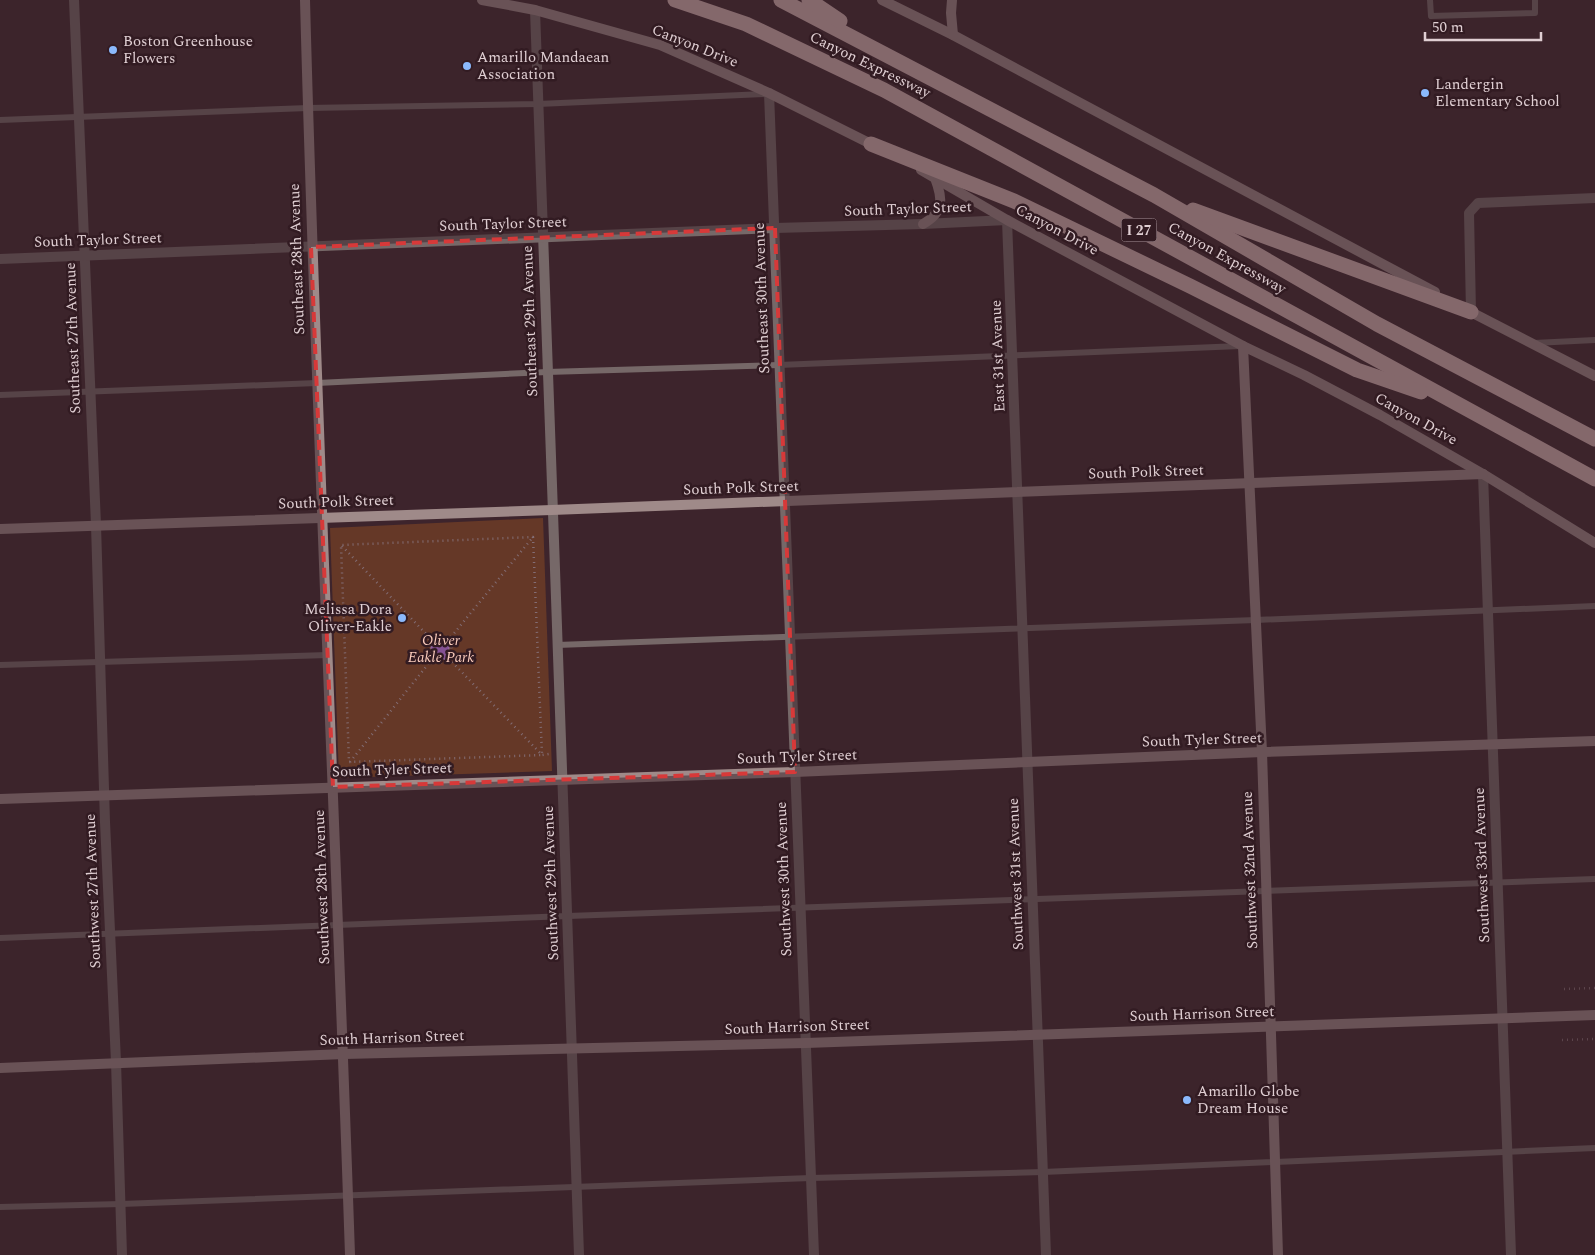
<svg xmlns="http://www.w3.org/2000/svg" width="1595" height="1255" font-family="Spectral,serif">
<rect width="100%" height="100%" fill="#3d242c"/>
<!-- green -->
<polygon fill="#653827" points="543,518 552,771 339,778 330,528"/>
<!-- water -->
<polygon fill="#855293" stroke="#a078a6" points="449,639 449,659 431,660 431,640"/>
<g fill="none" stroke-linecap="round" stroke-linejoin="round">
<!-- path -->
<g stroke="#836d74" stroke-width="2.5" stroke-dasharray="1 4" stroke-linecap="butt">
<polygon points="533,537 542,755 349,762 341,545"/>
<polyline points="342,546 429,637"/>
<polyline points="451,637 533,537"/>
<polyline points="452,662 542,755 549,754"/>
<polyline points="350,762 429,663 429,637 451,637 452,662 429,663"/>
<polyline points="1564,989 1595,988"/>
<polyline points="1562,1040 1594,1039"/>
</g>
<!-- lane -->
<g stroke="#766868" stroke-width="6">
<polyline points="1430,0 1431,16 1535,13 1535,0"/>
<polyline points="0,120 308,108 538,104 765,94"/>
<polyline points="1534,343 1595,340"/>
<polyline points="0,395 317,383 547,372 779,365 1240,346"/>
<polyline points="557,645 1256,620 1595,606"/>
<polyline points="0,665 328,655"/>
<polyline points="0,938 568,916 1595,879"/>
<polyline points="0,1207 121,1204 811,1178 1043,1172 1595,1148"/>
</g>
<!-- street -->
<g stroke="#766868" stroke-width="10">
<polyline points="74,0 96,525 105,822 116,1062 122,1255"/>
<path d="M 535,10 C 549,425 566,840 579,1255"/>
<polyline points="769,93 814,1255"/>
<polyline points="0,259 775,228 923,224 1007,220 1046,1255"/>
<polyline points="1471,312 1469,213 1478,203 1595,198"/>
<polyline points="1483,474 1511,1255"/>
</g>
<!-- secondary -->
<g stroke="#9f8a89" stroke-width="10">
<path d="M 305,0 C 316,418 336,837 350,1255"/>
<polyline points="482,0 535,10 660,45 769,93 875,146"/>
<polyline points="882,0 953,35 1435,292"/>
<polyline points="952,0 951,13 953,35"/>
<polyline points="921,170 1007,220 1243,346 1304,375 1380,415 1483,474 1595,543"/>
<path d="M 923,224 C 944,212 943,199 935,178"/>
<polyline points="1467,310 1595,376"/>
<polyline points="1243,346 1262,752 1278,1255"/>
<polyline points="0,529 552,510 1483,474"/>
<polyline points="0,799 795,772 1262,752 1595,741"/>
<polyline points="0,1068 344,1054 806,1043 1595,1015"/>
</g>
<!-- highway -->
<g stroke="#dcbab9" stroke-width="15">
<polyline points="675,0 746,24 884,90 1595,479"/>
<polyline points="781,0 1154,195 1377,324 1595,439"/>
<polyline points="809,0 840,21"/>
<polyline points="871,144 1014,201 1190,286 1357,370 1421,392"/>
<polyline points="1193,210 1471,312"/>
</g>
</g>
<!-- marked area -->
<path d="M0 0H1595V1255H0ZM 775,228 L 795,772 L 333,787 L 311,247 Z" fill="#3d242c" fill-opacity=".55" fill-rule="evenodd"/>
<path fill="none" stroke="#d73939" stroke-width="4" stroke-dasharray="10 6" stroke-linejoin="round" d="M 775,228 L 795,772 L 333,787 L 311,247 Z"/>
<!-- markers -->
<g fill="#8bb9fc" stroke="#321b22" stroke-width="2">
<circle cx="113" cy="50" r="5"/>
<circle cx="467" cy="66" r="5"/>
<circle cx="1425" cy="93" r="5"/>
<circle cx="402" cy="618" r="5"/>
<circle cx="1187" cy="1100" r="5"/>
</g>
<g text-anchor="middle" dominant-baseline="central" stroke-width="5" stroke-linejoin="round" paint-order="stroke">
<!-- shield labels -->
<rect fill="#321b22" stroke="#ac999e" stroke-width="1" x="1121.5" y="218.5" width="35" height="23" rx="4"/>
<g font-size="14" font-weight="bold" fill="#e0cfd3">
<text x="1139" y="230">I 27</text>
</g>
<!-- poi labels -->
<g font-size="15" fill="#e0cfd3" stroke="#321b22" text-anchor="start">
<text x="123" y="41">Boston Greenhouse<tspan x="123" dy="17">Flowers</tspan></text>
<text x="477" y="57">Amarillo Mandaean<tspan x="477" dy="17">Association</tspan></text>
<text x="1435" y="84">Landergin<tspan x="1435" dy="17">Elementary School</tspan></text>
<text x="392" y="609" text-anchor="end">Melissa Dora<tspan x="392" dy="17">Oliver-Eakle</tspan></text>
<text x="1197" y="1091">Amarillo Globe<tspan x="1197" dy="17">Dream House</tspan></text>
</g>
<!-- street labels -->
<g font-size="15" fill="#e0cfd3" stroke="#321b22">
<text transform="translate(695 46) rotate(22)">Canyon Drive</text>
<text transform="translate(870 65) rotate(26)">Canyon Expressway</text>
<text transform="translate(908 209) rotate(-2)">South Taylor Street</text>
<text transform="translate(503 224) rotate(-2)">South Taylor Street</text>
<text transform="translate(1057 230) rotate(28)">Canyon Drive</text>
<text transform="translate(98 240) rotate(-2)">South Taylor Street</text>
<text transform="translate(1227 258) rotate(29)">Canyon Expressway</text>
<text transform="translate(297 259) rotate(-92)">Southeast 28th Avenue</text>
<text transform="translate(762 298) rotate(-92)">Southeast 30th Avenue</text>
<text transform="translate(530 321) rotate(-92)">Southeast 29th Avenue</text>
<text transform="translate(73 338) rotate(-92)">Southeast 27th Avenue</text>
<text transform="translate(998 356) rotate(-92)">East 31st Avenue</text>
<text transform="translate(1416 419) rotate(29)">Canyon Drive</text>
<text transform="translate(1146 472) rotate(-2)">South Polk Street</text>
<text transform="translate(741 488) rotate(-2)">South Polk Street</text>
<text transform="translate(336 502) rotate(-2)">South Polk Street</text>
<text transform="translate(1202 740) rotate(-2)">South Tyler Street</text>
<text transform="translate(797 757) rotate(-2)">South Tyler Street</text>
<text transform="translate(392 770) rotate(-2)">South Tyler Street</text>
<text transform="translate(1482 865) rotate(-92)">Southwest 33rd Avenue</text>
<text transform="translate(1250 870) rotate(-92)">Southwest 32nd Avenue</text>
<text transform="translate(1016 874) rotate(-92)">Southwest 31st Avenue</text>
<text transform="translate(784 879) rotate(-92)">Southwest 30th Avenue</text>
<text transform="translate(551 883) rotate(-92)">Southwest 29th Avenue</text>
<text transform="translate(322 887) rotate(-92)">Southwest 28th Avenue</text>
<text transform="translate(93 891) rotate(-92)">Southwest 27th Avenue</text>
<text transform="translate(1202 1014) rotate(-2)">South Harrison Street</text>
<text transform="translate(797 1027) rotate(-2)">South Harrison Street</text>
<text transform="translate(392 1038) rotate(-2)">South Harrison Street</text>
</g>
<!-- park labels -->
<g font-size="15" font-style="italic" fill="#facbbb" stroke="#321b22">
<text x="441" y="640">Oliver<tspan x="441" dy="17">Eakle Park</tspan></text>
</g>
</g>
<!-- scale -->
<path d="M1425 32v8h116v-8" fill="none" stroke="#e0cfd3" stroke-width="2.5"/>
<text x="1432" y="32" font-size="15" fill="#e0cfd3" stroke="#321b22" stroke-width="4" paint-order="stroke">50 m</text>
</svg>
